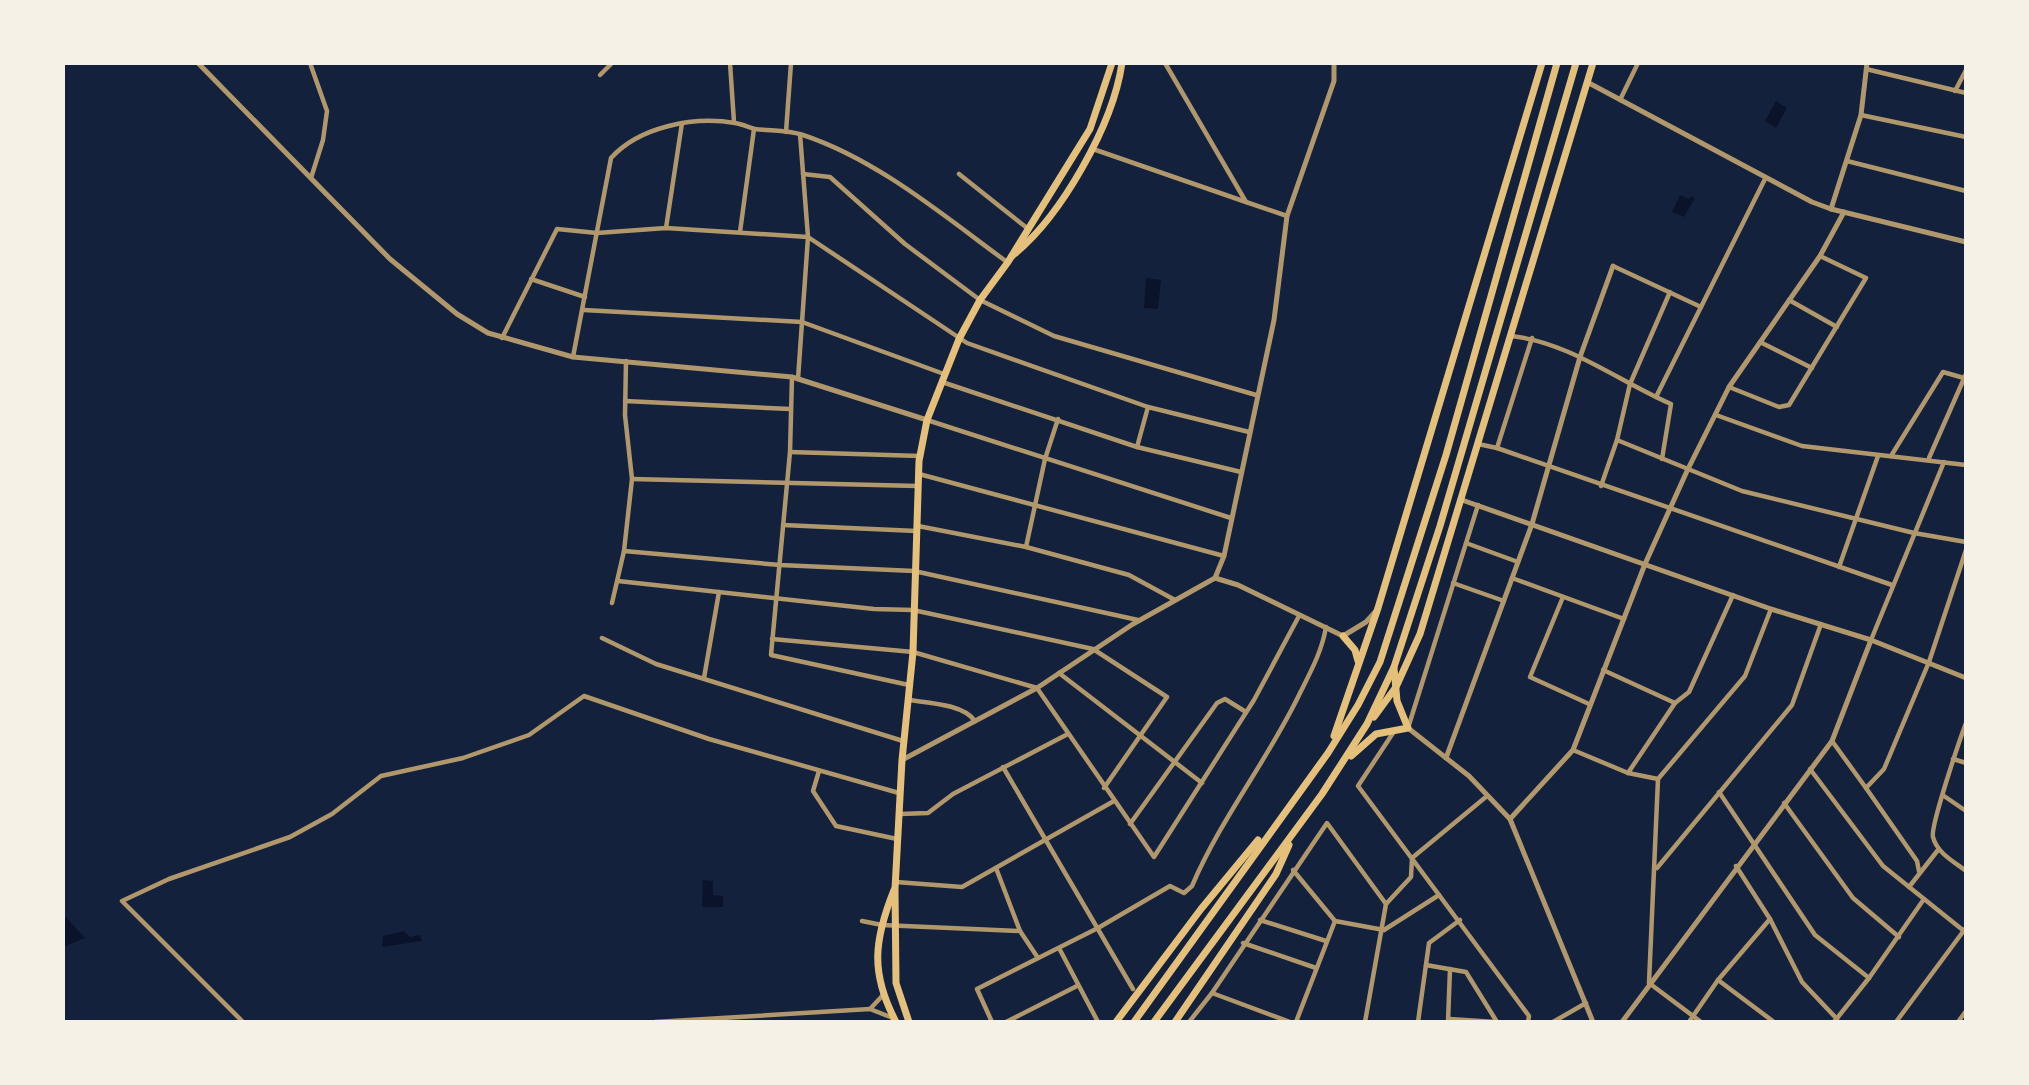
<svg xmlns="http://www.w3.org/2000/svg" width="2029" height="1085" font-family="Inter,sans-serif">
<rect width="100%" height="100%" fill="#14213d"/>
<!-- water -->
<g fill="#0b132b">
<polygon points="1776,101 1787,108 1776,128 1765,121"/>
<polygon points="1680,195 1689,199 1691,196 1695,198 1684,217 1672,212"/>
<polygon points="1146,278 1161,280 1158,309 1144,308"/>
<polygon points="703,880 713,881 713,895 723,896 723,907 702,907"/>
<polygon points="63,914 85,938 63,947"/>
<polygon points="404,931 410,937 420,935 422,941 382,947 383,936"/>
</g>
<g fill="none" stroke-linecap="round" stroke-linejoin="round">
<!-- minor -->
<g stroke="#b1986c" stroke-width="4.5">
<polyline points="310,63 327,111 323,140 311,178"/>
<polyline points="730,63 734,122"/>
<polyline points="1165,63 1246,202 1287,216"/>
<polyline points="1866,69 1966,93"/>
<polyline points="600,75 612,63"/>
<polyline points="1955,91 1966,70"/>
<polyline points="1620,100 1638,63"/>
<polyline points="1861,115 1966,137"/>
<polyline points="786,132 791,63"/>
<polyline points="1093,149 1246,202"/>
<polyline points="1847,161 1966,191"/>
<polyline points="803,174 830,177 905,244 980,300 1054,336 1256,395"/>
<polyline points="959,174 1027,228"/>
<polyline points="666,228 682,123"/>
<polyline points="740,232 754,129"/>
<polyline points="1613,266 1701,307"/>
<polyline points="531,279 585,297"/>
<polyline points="1789,300 1837,327"/>
<polyline points="584,310 802,322 944,374"/>
<path d="M 1511,336 C 1569,342 1618,381 1671,404 L 1662,459"/>
<polyline points="502,338 557,229 597,233 666,228 808,237 967,343 1148,407 1249,432"/>
<polyline points="1760,342 1812,368"/>
<path d="M 573,357 L 611,158 C 639,127 693,116 735,123 C 742,124 748,127 755,129 C 771,131 787,130 803,135 C 878,160 944,216 1007,262"/>
<polyline points="792,377 790,452 771,655 909,685"/>
<polyline points="798,379 808,237 800,134"/>
<polyline points="942,382 1137,447 1241,472"/>
<polyline points="1729,387 1779,407 1789,405 1866,278 1820,256"/>
<polyline points="1656,397 1765,179"/>
<polyline points="625,401 790,409"/>
<polyline points="1716,415 1802,446 1966,465"/>
<polyline points="927,420 1231,518"/>
<polyline points="1617,440 1742,491 1914,533 1966,542"/>
<polyline points="1478,444 1497,448 1892,585"/>
<polyline points="1137,447 1148,407"/>
<polyline points="1497,448 1532,338"/>
<polyline points="790,452 920,456"/>
<polyline points="1891,456 1943,372 1964,378"/>
<polyline points="1929,458 1966,374"/>
<polyline points="919,474 1224,556"/>
<polyline points="632,479 918,486"/>
<polyline points="1601,486 1617,440 1630,384 1670,292"/>
<polyline points="783,525 916,531"/>
<polyline points="918,526 1026,547 1129,575 1175,600"/>
<polyline points="1466,543 1518,562"/>
<polyline points="1026,547 1045,459 1058,419"/>
<polyline points="624,551 780,565 914,571 1138,620"/>
<polyline points="1839,567 1878,456"/>
<polyline points="1512,578 1624,619"/>
<polyline points="618,581 874,609 913,610 1093,649 1167,697 1104,788"/>
<polyline points="1453,583 1504,601"/>
<polyline points="1563,597 1530,677 1589,704"/>
<polyline points="612,603 624,551 632,479 625,415 626,361"/>
<polyline points="602,638 656,664 903,741"/>
<polyline points="772,639 913,652 1037,688 1154,857 1254,700 1299,616"/>
<polyline points="1871,640 1944,462"/>
<polyline points="1603,670 1675,703"/>
<polyline points="1059,673 1202,783"/>
<polyline points="704,678 719,592"/>
<path d="M 909,700 C 929,703 963,704 975,721"/>
<path d="M 1966,723 C 1960,739 1930,827 1933,837 C 1937,853 1953,861 1966,871"/>
<polyline points="1408,728 1478,505"/>
<polyline points="1395,730 1358,786 1529,1016 1528,1022"/>
<polyline points="1832,741 1866,788 1884,769 1929,662 1966,550"/>
<polyline points="1573,750 1628,773 1658,779 1649,983 1701,1022"/>
<polyline points="1953,759 1966,763"/>
<polyline points="1003,767 1133,989"/>
<polyline points="1810,769 1883,866 1964,931"/>
<polyline points="819,771 813,791 836,826 897,839"/>
<polyline points="1628,773 1675,703 1689,692 1733,595"/>
<polyline points="1658,779 1745,676 1771,609"/>
<polyline points="1866,788 1917,861 1919,871"/>
<polyline points="1719,792 1815,935 1869,978"/>
<polyline points="1944,796 1966,811"/>
<polyline points="1784,803 1853,898 1899,937"/>
<polyline points="900,814 928,813 953,794 1066,735"/>
<polyline points="1130,824 1217,703 1225,699 1246,712"/>
<polyline points="1736,866 1770,919 1802,982 1837,1019"/>
<polyline points="996,868 1020,931"/>
<polyline points="1657,868 1792,705 1821,624"/>
<polyline points="1293,870 1335,921"/>
<polyline points="896,882 962,887 1114,801"/>
<polyline points="1909,887 1938,850"/>
<polyline points="1260,920 1326,941"/>
<polyline points="862,921 882,925 1020,931 1038,958"/>
<polyline points="1384,930 1439,895"/>
<polyline points="1243,943 1316,968"/>
<polyline points="1059,948 1098,1022"/>
<polyline points="1426,965 1466,972 1497,1022"/>
<polyline points="1718,980 1774,1022"/>
<polyline points="1212,993 1290,1022"/>
<polyline points="871,1008 884,994"/>
<polyline points="1449,1019 1496,1022"/>
<polyline points="243,1022 122,901 169,879 290,837 332,814 381,776 463,758 529,735 584,696 709,739 899,793"/>
<polyline points="655,1022 870,1009 893,1018"/>
<path d="M 992,1022 L 977,989 L 1098,928 L 1170,886 L 1184,893 L 1192,886 C 1221,818 1268,760 1300,693 C 1311,671 1322,651 1326,627"/>
<polyline points="1006,1022 1077,986"/>
<polyline points="1189,1022 1212,993 1327,823 1386,904"/>
<polyline points="1296,1022 1335,921 1384,930"/>
<polyline points="1365,1022 1386,904 1411,877 1412,858 1487,796"/>
<polyline points="1418,1022 1429,943 1460,920"/>
<polyline points="1448,1022 1450,969"/>
<polyline points="1553,1022 1586,1003"/>
<polyline points="1689,1022 1718,980 1770,919"/>
<polyline points="1834,1022 1869,978 1924,899"/>
<polyline points="1896,1022 1965,929"/>
<polyline points="1958,1022 1966,1011"/>
</g>
<!-- tertiary -->
<g stroke="#b1986c" stroke-width="5">
<polyline points="198,63 390,259 457,314 488,333 573,357 792,377 927,420"/>
<polyline points="1587,82 1812,202 1831,209 1966,242"/>
<polyline points="1831,209 1861,115 1867,63"/>
<polyline points="1462,500 1771,609 1871,640 1966,678"/>
<polyline points="1215,578 1224,556 1274,320 1287,216 1334,81 1334,63"/>
<polyline points="1408,728 1469,776 1510,819 1593,1022"/>
<polyline points="1446,758 1532,524 1580,357 1613,266"/>
<polyline points="902,760 1037,688 1133,624 1215,578 1238,585 1343,636 1366,622 1376,611"/>
<polyline points="1510,819 1573,750 1645,564 1687,471 1729,387 1820,256 1844,212"/>
<polyline points="1622,1022 1832,741 1871,640"/>
</g>
<!-- primary -->
<g stroke="#e5c07b" stroke-width="7">
<path d="M 1012,256 C 1061,217 1113,125 1122,63"/>
<path d="M 894,890 C 874,940 870,973 896,1022"/>
<polyline points="909,1022 896,983 895,889 902,760 913,652 919,461 927,420 959,339 980,300 1008,262 1090,129 1112,63"/>
</g>
<!-- trunk -->
<g stroke="#e5c07b" stroke-width="7">
<polyline points="1343,636 1355,650 1358,661"/>
<polyline points="1374,717 1396,687 1420,634 1593,63"/>
<polyline points="1334,736 1378,608 1542,63"/>
<polyline points="1351,756 1376,734 1408,728 1397,701 1394,668"/>
<polyline points="1116,1022 1201,909 1258,840"/>
<polyline points="1134,1022 1328,753 1358,705 1380,662 1446,455 1557,63"/>
<polyline points="1154,1022 1322,794 1367,724 1394,667 1440,526 1576,63"/>
<polyline points="1175,1022 1276,874 1289,845"/>
</g>
</g>
<!-- border -->
<rect width="2029" height="1085" fill="none" stroke="#f6f1e7" stroke-width="130"/>
</svg>
